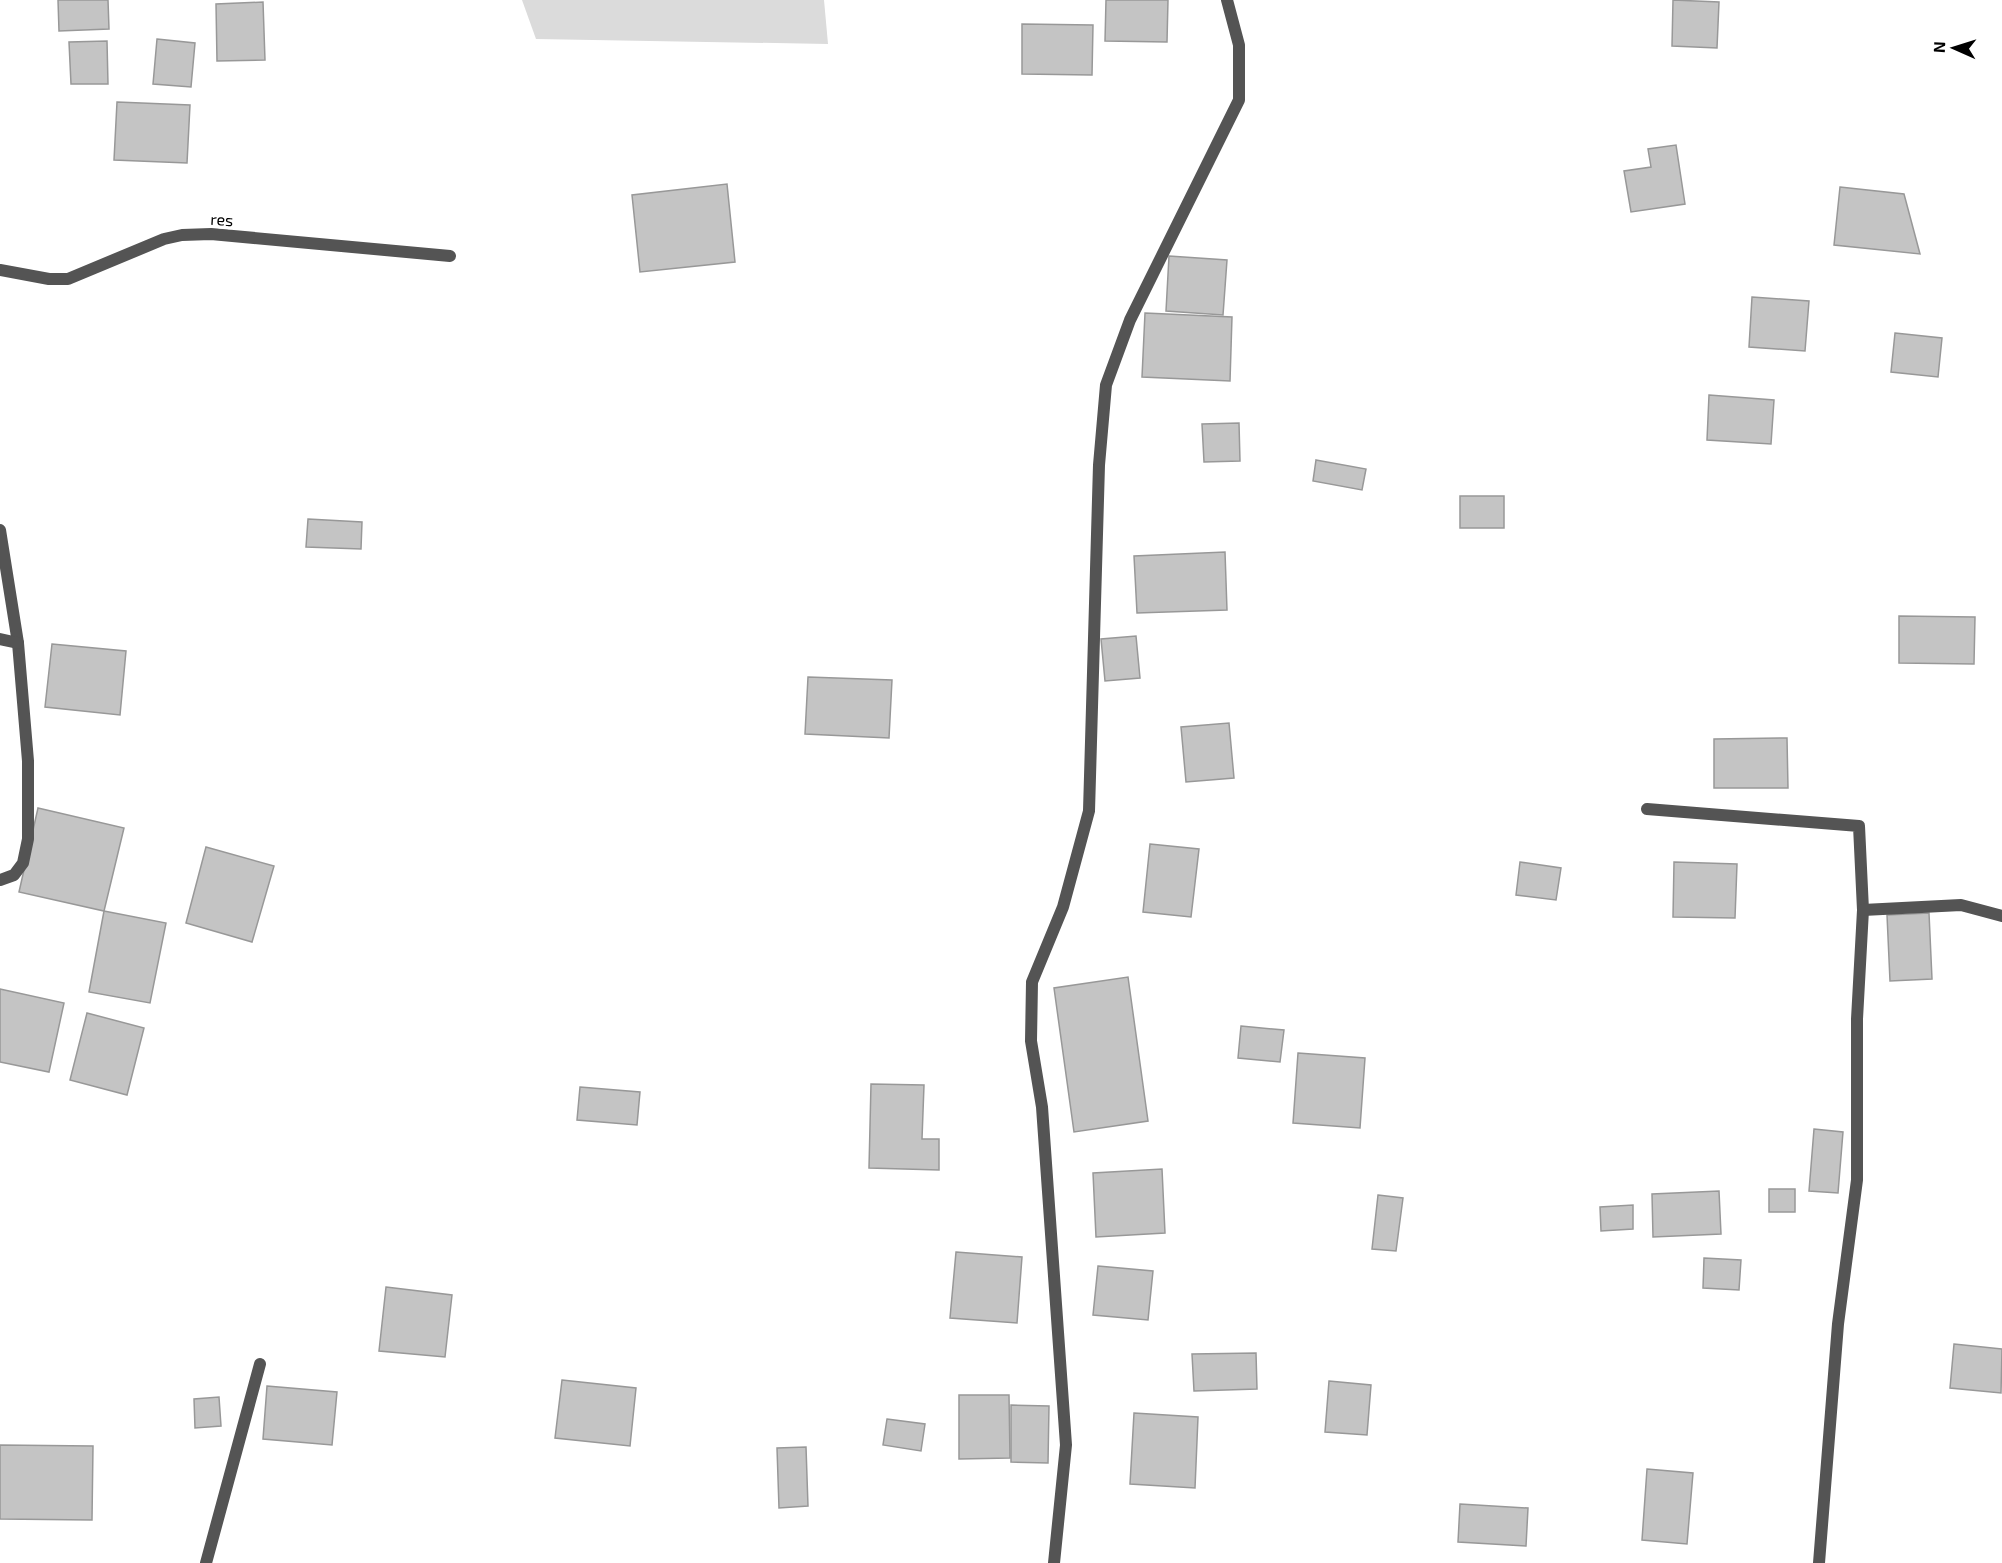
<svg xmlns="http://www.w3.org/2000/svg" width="2002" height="1563" font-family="'Exo 2',sans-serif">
<rect width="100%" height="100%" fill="#fff"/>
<!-- green -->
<polygon fill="#dbdbdb" points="522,0 824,0 828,44 536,39"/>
<!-- building -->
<g fill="#c4c4c4" stroke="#989898" stroke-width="1.5">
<polygon points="58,0 108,0 109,29 59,31"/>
<polygon points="1106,0 1168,0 1167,42 1105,41"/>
<polygon points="1673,0 1719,2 1717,48 1672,46"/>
<polygon points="263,2 265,60 217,61 216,4"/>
<polygon points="1022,24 1093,25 1092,75 1022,74"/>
<polygon points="157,39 195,43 191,87 153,84"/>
<polygon points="107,41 108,84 71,84 69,42"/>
<polygon points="117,102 190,105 187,163 114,160"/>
<polygon points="1676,145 1685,204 1631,212 1624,171 1651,167 1648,149"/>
<polygon points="727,184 735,262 640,272 632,195"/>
<polygon points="1840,187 1904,194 1920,254 1834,245"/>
<polygon points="1169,256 1227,260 1223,315 1166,311"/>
<polygon points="1752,297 1809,301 1805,351 1749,347"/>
<polygon points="1145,313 1232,317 1230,381 1142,377"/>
<polygon points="1895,333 1942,338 1938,377 1891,372"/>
<polygon points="1709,395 1774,400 1771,444 1707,440"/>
<polygon points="1239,423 1240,461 1204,462 1202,424"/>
<polygon points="1316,460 1366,469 1362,490 1313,481"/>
<rect x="1460" y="496" width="44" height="32"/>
<polygon points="308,519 362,522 361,549 306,547"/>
<polygon points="1225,552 1227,610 1137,613 1134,556"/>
<polygon points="1899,616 1975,617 1974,664 1899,663"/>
<polygon points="1136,636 1140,678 1105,681 1101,639"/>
<polygon points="52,644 126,651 120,715 45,707"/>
<polygon points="808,677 892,680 889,738 805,734"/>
<polygon points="1229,723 1234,778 1186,782 1181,727"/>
<polygon points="1787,738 1788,788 1714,788 1714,739"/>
<polygon points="38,808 124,828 104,911 19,892"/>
<polygon points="1150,844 1199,849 1191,917 1143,912"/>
<polygon points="206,847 274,866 252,942 186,923"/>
<polygon points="1520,862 1561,868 1556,900 1516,895"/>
<polygon points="1674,862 1737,864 1735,918 1673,917"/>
<polygon points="104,911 166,923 150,1003 89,992"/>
<polygon points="1929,913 1932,979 1890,981 1887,915"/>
<polygon points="1128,977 1148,1121 1074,1132 1054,988"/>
<polygon points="0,989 64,1003 49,1072 0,1062"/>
<polygon points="87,1013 144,1028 127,1095 70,1080"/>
<polygon points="1241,1026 1284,1030 1280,1062 1238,1058"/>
<polygon points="1298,1053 1365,1058 1360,1128 1293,1123"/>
<polygon points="871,1084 924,1085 922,1139 939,1139 939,1170 869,1168"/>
<polygon points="580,1087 640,1092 637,1125 577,1120"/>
<polygon points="1814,1129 1843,1132 1838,1193 1809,1191"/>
<polygon points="1162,1169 1165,1233 1096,1237 1093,1173"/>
<rect x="1769" y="1189" width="26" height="23"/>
<polygon points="1719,1191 1721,1234 1653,1237 1652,1194"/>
<polygon points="1378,1195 1403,1198 1396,1251 1372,1249"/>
<polygon points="1633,1205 1633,1229 1601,1231 1600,1207"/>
<polygon points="956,1252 1022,1257 1017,1323 950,1318"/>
<polygon points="1704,1258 1741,1260 1739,1290 1703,1288"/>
<polygon points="1098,1266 1153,1271 1148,1320 1093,1315"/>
<polygon points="386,1287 452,1295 445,1357 379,1351"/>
<polygon points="1954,1344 2002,1349 2001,1393 1950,1388"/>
<polygon points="1256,1353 1257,1389 1194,1391 1192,1354"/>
<polygon points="562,1380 636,1388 630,1446 555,1438"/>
<polygon points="1329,1381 1371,1385 1367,1435 1325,1432"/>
<polygon points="267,1386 337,1392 332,1445 263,1439"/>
<polygon points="959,1395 1009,1395 1010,1458 959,1459"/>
<polygon points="219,1397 221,1426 195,1428 194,1399"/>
<polygon points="1011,1405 1049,1406 1048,1463 1011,1462"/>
<polygon points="1134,1413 1198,1417 1195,1488 1130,1484"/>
<polygon points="887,1419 925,1424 921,1451 883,1445"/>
<polygon points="0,1445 93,1446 92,1520 0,1519"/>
<polygon points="806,1447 808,1506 779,1508 777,1448"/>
<polygon points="1647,1469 1693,1473 1687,1544 1642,1540"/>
<polygon points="1460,1504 1528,1508 1526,1546 1458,1542"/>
</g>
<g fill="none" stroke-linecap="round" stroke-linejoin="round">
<!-- street -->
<g stroke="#545454" stroke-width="12">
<polyline points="0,270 49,279 68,279 164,239 182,235 211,234 450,256"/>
<polyline points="0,530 18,643 28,761 28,839 23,863 14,875 0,880"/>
<polyline points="0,639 18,643"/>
<polyline points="1647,809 1859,826 1863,910 1857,1019 1857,1180 1838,1324 1819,1563"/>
<polyline points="1863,910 1961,905 2002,916"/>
<polyline points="206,1563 260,1364"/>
<polyline points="1054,1563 1066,1445 1042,1107 1031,1041 1032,982 1063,907 1089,811 1099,465 1106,385 1130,320 1239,100 1239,45 1227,0"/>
</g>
</g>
<g text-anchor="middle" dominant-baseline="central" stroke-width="6" stroke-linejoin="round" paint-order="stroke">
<!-- street labels -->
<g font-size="16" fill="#000" stroke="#fff">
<text transform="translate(222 219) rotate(4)">res</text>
</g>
</g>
<!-- north arrow -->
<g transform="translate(1954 48) rotate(273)" stroke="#ffffff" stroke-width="4.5" paint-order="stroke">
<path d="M0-4.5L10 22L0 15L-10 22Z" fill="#000000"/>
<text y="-9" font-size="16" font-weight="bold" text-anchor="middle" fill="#000000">N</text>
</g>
</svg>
